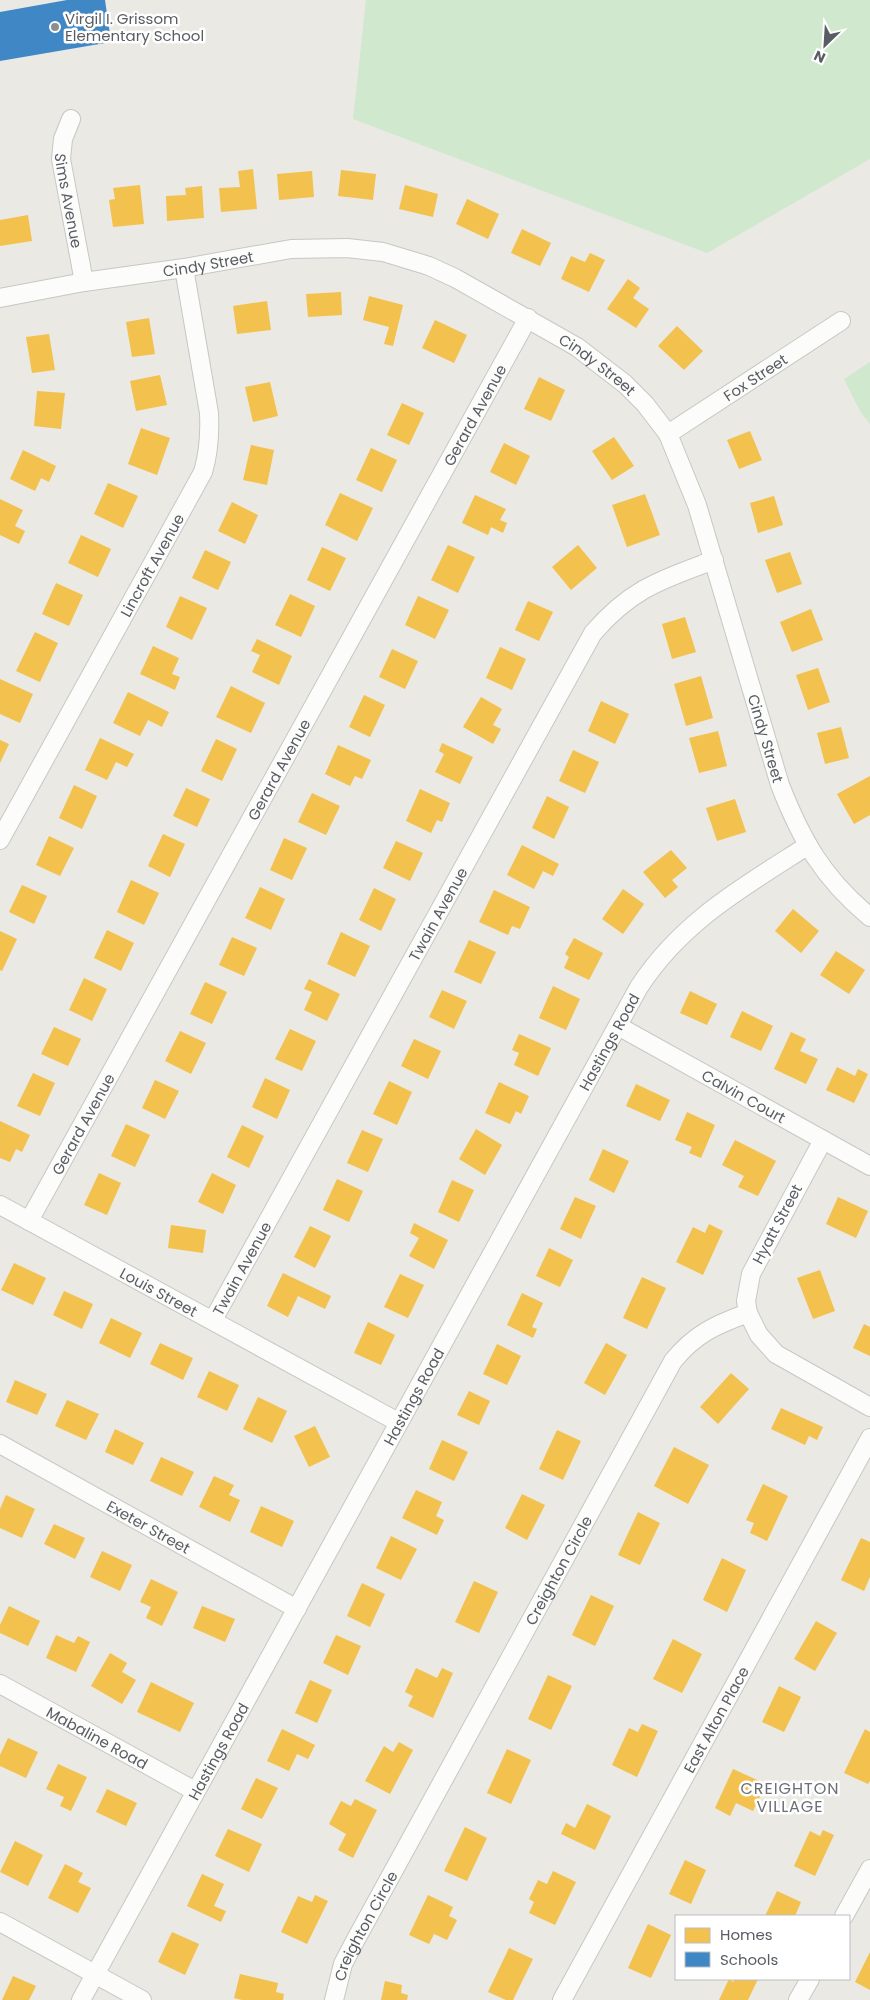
<svg xmlns="http://www.w3.org/2000/svg" width="870" height="2000" font-family="Poppins,sans-serif">
<rect width="100%" height="100%" fill="#eae9e4"/>
<!-- green -->
<g fill="#cfe8ce">
<polygon points="366,0 870,0 870,159 707,253 353,119"/>
<polygon points="870,362 870,424 860,411 844,379"/>
</g>
<!-- homes -->
<g fill="#f2c14e">
<polygon points="253,169 257,209 221,212 219,188 240,187 238,171"/>
<polygon points="341,170 376,174 373,200 338,196"/>
<polygon points="312,171 314,197 279,200 277,174"/>
<polygon points="140,185 144,224 113,227 109,200 115,199 113,188"/>
<polygon points="405,185 438,194 433,217 399,209"/>
<polygon points="202,186 204,218 167,221 166,196 186,195 185,188"/>
<polygon points="467,199 499,214 488,239 456,224"/>
<polygon points="28,215 32,241 0,246 0,220"/>
<polygon points="522,229 551,243 540,266 511,253"/>
<polygon points="590,253 605,260 589,292 561,279 571,256 585,262"/>
<polygon points="628,279 640,288 633,298 649,309 636,328 607,309"/>
<polygon points="341,292 342,315 308,317 306,294"/>
<polygon points="369,296 403,305 393,346 384,344 389,327 363,320"/>
<polygon points="267,301 271,330 237,334 233,306"/>
<polygon points="149,318 155,354 132,357 126,322"/>
<polygon points="435,320 467,335 454,363 422,348"/>
<polygon points="677,326 703,351 684,370 658,346"/>
<polygon points="49,334 55,370 32,373 26,337"/>
<polygon points="160,375 167,405 136,411 130,381"/>
<polygon points="539,377 565,390 551,421 524,409"/>
<polygon points="270,382 278,416 253,422 245,387"/>
<polygon points="37,391 65,393 61,429 34,426"/>
<polygon points="402,403 424,413 409,445 387,435"/>
<polygon points="141,428 170,438 157,475 128,464"/>
<polygon points="750,431 762,460 739,469 727,440"/>
<polygon points="614,437 634,466 612,480 592,451"/>
<polygon points="504,443 530,456 516,485 490,472"/>
<polygon points="251,445 274,450 267,485 243,480"/>
<polygon points="371,448 397,460 382,492 356,480"/>
<polygon points="23,450 56,466 49,482 41,478 35,491 10,479"/>
<polygon points="108,483 138,496 123,528 94,514"/>
<polygon points="340,493 373,508 357,541 325,525"/>
<polygon points="645,494 660,535 627,547 612,505"/>
<polygon points="475,495 506,509 500,520 507,523 503,533 491,527 488,535 462,523"/>
<polygon points="774,496 783,525 758,533 750,503"/>
<polygon points="0,499 23,510 15,526 25,531 19,544 0,535"/>
<polygon points="232,502 258,515 245,544 218,531"/>
<polygon points="81,535 111,549 98,577 68,563"/>
<polygon points="448,545 475,557 458,593 431,580"/>
<polygon points="578,545 597,568 571,590 552,567"/>
<polygon points="322,547 346,558 330,591 307,580"/>
<polygon points="205,550 231,562 218,590 192,578"/>
<polygon points="790,552 802,584 777,593 765,560"/>
<polygon points="56,583 83,595 69,626 42,614"/>
<polygon points="290,594 315,606 301,637 275,625"/>
<polygon points="180,596 207,608 192,640 166,627"/>
<polygon points="418,596 449,610 435,639 405,625"/>
<polygon points="528,601 553,612 539,641 515,630"/>
<polygon points="811,609 823,640 792,652 780,622"/>
<polygon points="685,617 696,652 672,659 662,624"/>
<polygon points="35,632 58,643 40,682 16,671"/>
<polygon points="257,639 292,656 279,685 252,672 260,655 251,651"/>
<polygon points="153,646 179,658 172,674 180,677 175,690 140,674"/>
<polygon points="500,647 526,659 512,690 486,678"/>
<polygon points="392,649 418,661 405,689 379,677"/>
<polygon points="818,668 830,702 808,710 796,675"/>
<polygon points="701,676 713,718 686,726 674,684"/>
<polygon points="0,679 33,694 20,723 0,714"/>
<polygon points="231,686 265,703 251,733 216,717"/>
<polygon points="128,692 169,712 162,727 148,720 140,736 113,723"/>
<polygon points="364,695 385,705 370,737 349,727"/>
<polygon points="481,697 502,709 493,725 501,729 493,744 463,727"/>
<polygon points="601,701 629,714 615,744 588,731"/>
<polygon points="841,727 849,758 825,764 817,733"/>
<polygon points="718,731 727,766 699,773 689,738"/>
<polygon points="100,738 134,754 127,767 116,762 107,780 85,770"/>
<polygon points="216,739 237,749 222,781 201,771"/>
<polygon points="0,740 9,744 0,763"/>
<polygon points="442,743 473,757 460,784 435,772 444,754 439,751"/>
<polygon points="338,745 371,760 362,779 355,776 350,786 325,774"/>
<polygon points="573,750 599,762 585,793 559,781"/>
<polygon points="870,776 870,815 854,824 837,794"/>
<polygon points="74,785 97,796 82,829 59,818"/>
<polygon points="186,788 210,799 197,827 173,816"/>
<polygon points="420,789 450,803 442,822 437,820 431,833 406,821"/>
<polygon points="312,793 340,806 326,835 298,822"/>
<polygon points="547,796 569,807 554,839 532,828"/>
<polygon points="735,799 746,832 717,841 706,808"/>
<polygon points="163,834 185,844 170,877 148,866"/>
<polygon points="49,836 74,848 60,876 36,865"/>
<polygon points="284,838 307,848 292,880 270,870"/>
<polygon points="396,841 423,853 410,881 383,868"/>
<polygon points="522,845 559,864 553,876 543,871 534,889 507,875"/>
<polygon points="671,850 687,868 672,880 678,887 665,898 643,872"/>
<polygon points="131,880 159,893 144,925 117,912"/>
<polygon points="22,885 47,896 34,924 9,912"/>
<polygon points="260,887 285,899 271,930 245,918"/>
<polygon points="374,888 396,899 381,931 359,920"/>
<polygon points="623,889 644,904 623,934 602,919"/>
<polygon points="494,890 530,907 520,929 512,926 508,935 479,922"/>
<polygon points="793,909 819,931 801,953 775,931"/>
<polygon points="107,930 134,943 121,971 94,958"/>
<polygon points="0,931 17,939 2,971 0,970"/>
<polygon points="341,932 370,946 355,977 327,964"/>
<polygon points="232,937 257,948 244,976 219,965"/>
<polygon points="574,938 603,953 589,980 564,968 569,957 565,954"/>
<polygon points="469,940 496,952 481,984 454,972"/>
<polygon points="836,951 865,970 849,994 820,975"/>
<polygon points="84,978 107,989 92,1021 69,1010"/>
<polygon points="309,979 340,994 327,1021 304,1010 312,992 304,989"/>
<polygon points="205,982 227,992 212,1024 190,1014"/>
<polygon points="553,986 580,999 566,1030 539,1018"/>
<polygon points="442,990 467,1001 454,1029 429,1017"/>
<polygon points="690,991 717,1004 707,1025 680,1013"/>
<polygon points="742,1011 773,1026 761,1051 730,1037"/>
<polygon points="54,1027 81,1039 68,1066 41,1054"/>
<polygon points="290,1029 316,1041 302,1071 275,1059"/>
<polygon points="180,1031 206,1043 191,1074 165,1061"/>
<polygon points="791,1032 806,1039 800,1051 818,1059 806,1084 774,1069"/>
<polygon points="519,1034 551,1048 538,1076 514,1065 519,1053 512,1050"/>
<polygon points="414,1039 441,1051 428,1079 401,1066"/>
<polygon points="837,1067 855,1076 858,1069 868,1074 854,1103 826,1090"/>
<polygon points="33,1073 55,1083 40,1116 17,1106"/>
<polygon points="265,1078 290,1090 277,1119 252,1107"/>
<polygon points="155,1080 179,1091 165,1119 142,1108"/>
<polygon points="389,1081 412,1092 397,1125 373,1114"/>
<polygon points="499,1082 529,1096 521,1114 516,1111 510,1124 485,1113"/>
<polygon points="636,1084 670,1100 660,1121 626,1106"/>
<polygon points="687,1112 715,1125 701,1158 689,1153 692,1147 675,1140"/>
<polygon points="0,1121 30,1135 22,1152 16,1149 10,1162 0,1158"/>
<polygon points="126,1124 150,1135 135,1167 111,1156"/>
<polygon points="242,1125 264,1136 249,1168 227,1157"/>
<polygon points="476,1129 502,1145 485,1175 459,1159"/>
<polygon points="362,1130 383,1139 368,1172 347,1163"/>
<polygon points="735,1140 776,1161 758,1196 738,1187 744,1176 722,1165"/>
<polygon points="603,1149 629,1161 614,1193 589,1180"/>
<polygon points="99,1173 121,1183 107,1215 84,1205"/>
<polygon points="212,1173 236,1185 223,1214 198,1202"/>
<polygon points="337,1179 363,1191 349,1222 323,1210"/>
<polygon points="452,1180 474,1190 459,1222 438,1212"/>
<polygon points="575,1197 596,1206 581,1239 560,1229"/>
<polygon points="838,1197 868,1211 856,1238 826,1224"/>
<polygon points="414,1223 448,1240 434,1269 409,1256 419,1238 410,1233"/>
<polygon points="709,1224 723,1231 703,1275 676,1262 693,1227 705,1233"/>
<polygon points="171,1225 206,1230 203,1253 168,1248"/>
<polygon points="310,1226 331,1236 315,1268 294,1257"/>
<polygon points="549,1248 573,1260 560,1287 536,1276"/>
<polygon points="14,1263 46,1278 33,1305 1,1290"/>
<polygon points="820,1270 835,1311 813,1319 797,1278"/>
<polygon points="283,1273 331,1296 325,1309 298,1296 288,1317 267,1306"/>
<polygon points="400,1274 424,1285 408,1318 384,1307"/>
<polygon points="642,1277 666,1288 647,1329 623,1318"/>
<polygon points="64,1291 93,1304 82,1329 53,1315"/>
<polygon points="522,1293 543,1303 532,1327 537,1329 533,1338 507,1325"/>
<polygon points="111,1318 142,1333 130,1358 99,1343"/>
<polygon points="368,1322 395,1335 381,1365 354,1353"/>
<polygon points="864,1324 870,1327 870,1356 853,1348"/>
<polygon points="160,1343 193,1358 183,1380 150,1364"/>
<polygon points="606,1343 627,1355 605,1395 584,1383"/>
<polygon points="497,1344 521,1356 507,1385 483,1374"/>
<polygon points="209,1371 239,1385 227,1411 197,1397"/>
<polygon points="731,1373 749,1389 718,1424 700,1407"/>
<polygon points="15,1380 47,1394 37,1415 6,1402"/>
<polygon points="469,1391 490,1401 479,1425 457,1415"/>
<polygon points="258,1397 287,1411 272,1443 243,1429"/>
<polygon points="67,1400 99,1414 86,1440 55,1426"/>
<polygon points="781,1408 823,1427 817,1440 809,1436 805,1445 771,1429"/>
<polygon points="315,1426 330,1457 309,1467 294,1436"/>
<polygon points="115,1429 144,1443 133,1465 105,1452"/>
<polygon points="557,1430 581,1441 563,1480 539,1469"/>
<polygon points="442,1440 468,1452 454,1481 429,1469"/>
<polygon points="674,1447 709,1465 688,1504 654,1486"/>
<polygon points="161,1457 194,1472 182,1496 150,1481"/>
<polygon points="214,1476 234,1485 229,1495 240,1500 230,1522 199,1507"/>
<polygon points="763,1484 788,1496 767,1541 750,1533 754,1523 746,1520"/>
<polygon points="416,1490 442,1502 436,1516 444,1520 437,1535 402,1518"/>
<polygon points="522,1494 545,1505 527,1540 505,1528"/>
<polygon points="6,1495 35,1509 22,1538 0,1528 0,1509"/>
<polygon points="261,1506 294,1521 282,1547 250,1532"/>
<polygon points="638,1512 660,1523 640,1565 618,1555"/>
<polygon points="54,1524 85,1538 75,1559 44,1544"/>
<polygon points="391,1536 417,1549 401,1580 376,1568"/>
<polygon points="861,1538 870,1542 870,1577 864,1591 841,1580"/>
<polygon points="102,1551 132,1565 120,1591 90,1577"/>
<polygon points="722,1558 746,1570 727,1612 703,1600"/>
<polygon points="151,1579 178,1592 162,1626 146,1618 151,1607 140,1602"/>
<polygon points="474,1581 498,1592 479,1633 455,1622"/>
<polygon points="362,1583 385,1594 370,1627 347,1616"/>
<polygon points="591,1595 614,1606 595,1646 572,1635"/>
<polygon points="9,1606 40,1621 28,1646 0,1633 0,1625"/>
<polygon points="202,1606 235,1619 225,1642 193,1628"/>
<polygon points="816,1621 837,1633 815,1671 794,1659"/>
<polygon points="56,1635 74,1643 78,1636 90,1642 76,1672 46,1658"/>
<polygon points="336,1635 361,1646 348,1675 323,1663"/>
<polygon points="673,1639 702,1654 682,1693 653,1679"/>
<polygon points="110,1653 127,1663 122,1672 136,1680 122,1704 91,1686"/>
<polygon points="416,1668 437,1678 442,1668 453,1673 433,1718 408,1706 413,1696 405,1692"/>
<polygon points="548,1675 572,1686 551,1730 528,1719"/>
<polygon points="310,1680 332,1690 317,1723 295,1713"/>
<polygon points="151,1682 194,1703 180,1732 137,1712"/>
<polygon points="779,1686 801,1697 784,1732 762,1722"/>
<polygon points="642,1724 658,1731 637,1777 612,1765 629,1728 638,1732"/>
<polygon points="282,1729 315,1745 308,1759 297,1754 289,1771 267,1761"/>
<polygon points="865,1729 870,1732 870,1781 868,1784 844,1773"/>
<polygon points="8,1738 38,1752 26,1778 0,1766 0,1755"/>
<polygon points="399,1742 413,1750 390,1794 365,1781 384,1746 393,1752"/>
<polygon points="507,1749 531,1760 511,1804 487,1793"/>
<polygon points="58,1764 87,1777 71,1811 60,1806 64,1797 46,1789"/>
<polygon points="733,1769 766,1784 753,1811 736,1803 730,1816 715,1808"/>
<polygon points="256,1778 278,1788 262,1819 241,1809"/>
<polygon points="107,1789 137,1803 126,1826 96,1812"/>
<polygon points="355,1799 377,1810 353,1858 338,1850 346,1834 329,1824 341,1801 351,1806"/>
<polygon points="587,1804 611,1816 595,1850 561,1834 566,1823 575,1828"/>
<polygon points="465,1827 487,1838 467,1881 444,1871"/>
<polygon points="228,1829 262,1844 249,1872 215,1856"/>
<polygon points="823,1830 834,1835 815,1876 794,1866 810,1831 820,1836"/>
<polygon points="15,1841 43,1855 28,1886 0,1872"/>
<polygon points="685,1860 706,1870 691,1904 669,1894"/>
<polygon points="65,1864 83,1873 78,1882 91,1888 78,1913 48,1898"/>
<polygon points="553,1871 576,1882 555,1925 529,1913 534,1902 529,1899 538,1880 547,1884"/>
<polygon points="202,1874 224,1884 214,1906 226,1911 221,1922 187,1906"/>
<polygon points="777,1891 801,1902 795,1916 765,1916"/>
<polygon points="315,1895 328,1901 307,1944 281,1932 298,1896 312,1902"/>
<polygon points="428,1895 453,1907 449,1916 457,1920 447,1940 434,1934 429,1944 409,1935"/>
<polygon points="648,1924 671,1935 651,1978 628,1968"/>
<polygon points="172,1932 199,1944 185,1975 158,1962"/>
<polygon points="509,1948 533,1959 513,2000 506,2000 488,1992"/>
<polygon points="870,1952 870,1990 855,1982"/>
<polygon points="240,1974 278,1983 276,1992 284,1994 283,2000 242,2000 234,1998"/>
<polygon points="13,1976 36,1986 29,2000 2,2000"/>
<polygon points="729,1979 733,1982 735,1979 758,1979 748,2000 719,2000"/>
<polygon points="385,1981 402,1985 401,1993 408,1995 407,2000 381,2000"/>
</g>
<!-- schools -->
<polygon fill="#3f88c5" points="67,0 105,0 111,42 0,61 0,12"/>
<g fill="none" stroke-linecap="round" stroke-linejoin="round">
<defs>
<g id="street">
<path id="s1" d="M 71,119 L 63,139 L 61,159 L 84,282"/>
<path id="s2" d="M 0,298 L 84,282 L 184,268 L 291,249 L 347,248 L 383,252 L 429,266 L 455,278 L 577,347 L 625,384 L 645,404 L 668,434 L 697,505 L 780,785 C 802,841 823,878 870,917"/>
<path id="s3" d="M 668,434 L 841,321"/>
<path id="s4" d="M 0,840 L 203,472 C 209,452 210,434 209,413 L 184,268"/>
<path id="s5" d="M 618,1026 L 870,1166"/>
<polyline points="823,1140 751,1274 746,1301 748,1313 759,1335 776,1354 870,1407"/>
<path id="s6" d="M 0,1205 L 398,1422"/>
<path id="s7" d="M 29,1221 L 528,318"/>
<path id="s8" d="M 213,1320 L 593,633 C 632,588 661,580 714,560"/>
<path id="s9" d="M 0,1444 L 297,1609"/>
<path id="s10" d="M 0,1684 L 195,1791"/>
<polyline points="844,1916 870,1869"/>
<polyline points="0,1922 142,2000"/>
<path id="s11" d="M 81,2000 L 639,987 C 681,922 743,887 807,846"/>
<path id="s12" d="M 334,2000 L 343,1964 L 355,1941 L 673,1361 C 695,1334 715,1325 748,1313"/>
<path id="s13" d="M 562,2000 L 870,1438"/>
<polyline points="798,2000 810,1979"/>
</g>
</defs>
<!-- street casing -->
<use href="#street" stroke="#c6c7c6" stroke-width="20"/>
<!-- street -->
<use href="#street" stroke="#fcfcfb" stroke-width="18"/>
</g>
<!-- markers -->
<circle fill="#8c8e90" stroke="#fff" stroke-width="2" cx="55" cy="27" r="5"/>
<g text-anchor="middle" dominant-baseline="central" stroke-width="5" stroke-linejoin="round" paint-order="stroke">
<!-- poi labels -->
<g font-size="15" fill="#595d63" stroke="#fff" text-anchor="start">
<text x="65" y="18">Virgil I. Grissom<tspan x="65" dy="17">Elementary School</tspan></text>
</g>
<!-- street labels -->
<g font-size="15" fill="#595d63" stroke="#fff">
<text stroke="none"><textPath href="#s1" startOffset="84">Sims Avenue</textPath></text>
<text stroke="none"><textPath href="#s2" startOffset="211">Cindy Street</textPath></text>
<text stroke="none"><textPath href="#s2" startOffset="631">Cindy Street</textPath></text>
<text stroke="none"><textPath href="#s3" startOffset="104">Fox Street</textPath></text>
<text stroke="none"><textPath href="#s7" startOffset="921">Gerard Avenue</textPath></text>
<text stroke="none"><textPath href="#s4" startOffset="314">Lincroft Avenue</textPath></text>
<text stroke="none"><textPath href="#s2" startOffset="1051">Cindy Street</textPath></text>
<text stroke="none"><textPath href="#s7" startOffset="516">Gerard Avenue</textPath></text>
<text stroke="none"><textPath href="#s8" startOffset="464">Twain Avenue</textPath></text>
<text stroke="none"><textPath href="#s11" startOffset="1094">Hastings Road</textPath></text>
<text stroke="none"><textPath href="#s5" startOffset="144">Calvin Court</textPath></text>
<text stroke="none"><textPath href="#s7" startOffset="111">Gerard Avenue</textPath></text>
<text transform="translate(777 1224) rotate(-62)">Hyatt Street</text>
<text stroke="none"><textPath href="#s8" startOffset="59">Twain Avenue</textPath></text>
<text stroke="none"><textPath href="#s6" startOffset="181">Louis Street</textPath></text>
<text stroke="none"><textPath href="#s11" startOffset="689">Hastings Road</textPath></text>
<text stroke="none"><textPath href="#s9" startOffset="170">Exeter Street</textPath></text>
<text stroke="none"><textPath href="#s12" startOffset="486">Creighton Circle</textPath></text>
<text stroke="none"><textPath href="#s13" startOffset="320">East Alton Place</textPath></text>
<text stroke="none"><textPath href="#s10" startOffset="111">Mabaline Road</textPath></text>
<text stroke="none"><textPath href="#s11" startOffset="284">Hastings Road</textPath></text>
<text stroke="none"><textPath href="#s12" startOffset="81">Creighton Circle</textPath></text>
</g>
<!-- neighbourhood labels -->
<g font-size="16" letter-spacing="1" fill="#6a6f75" stroke="#fff">
<text x="790" y="1788">CREIGHTON<tspan x="790" dy="18">VILLAGE</tspan></text>
</g>
</g>
<!-- legend -->
<rect x="675" y="1915" width="175" height="65" fill="#ffffff" stroke="#bdbec1"/>
<rect x="685" y="1928" width="25" height="15" fill="#f2c14e" stroke="#bdbec1"/>
<text x="720" y="1940" font-size="15" fill="#595d63">Homes</text>
<rect x="685" y="1952" width="25" height="15" fill="#3f88c5" stroke="#bdbec1"/>
<text x="720" y="1965" font-size="15" fill="#595d63">Schools</text>
<!-- north arrow -->
<g transform="translate(825 45) rotate(205)" stroke="#ffffff" stroke-width="4" paint-order="stroke">
<path d="M0-4L9 19L0 12L-9 19Z" fill="#595d63"/>
<text y="-8" font-size="14" font-weight="bold" text-anchor="middle" fill="#595d63">N</text>
</g>
</svg>
